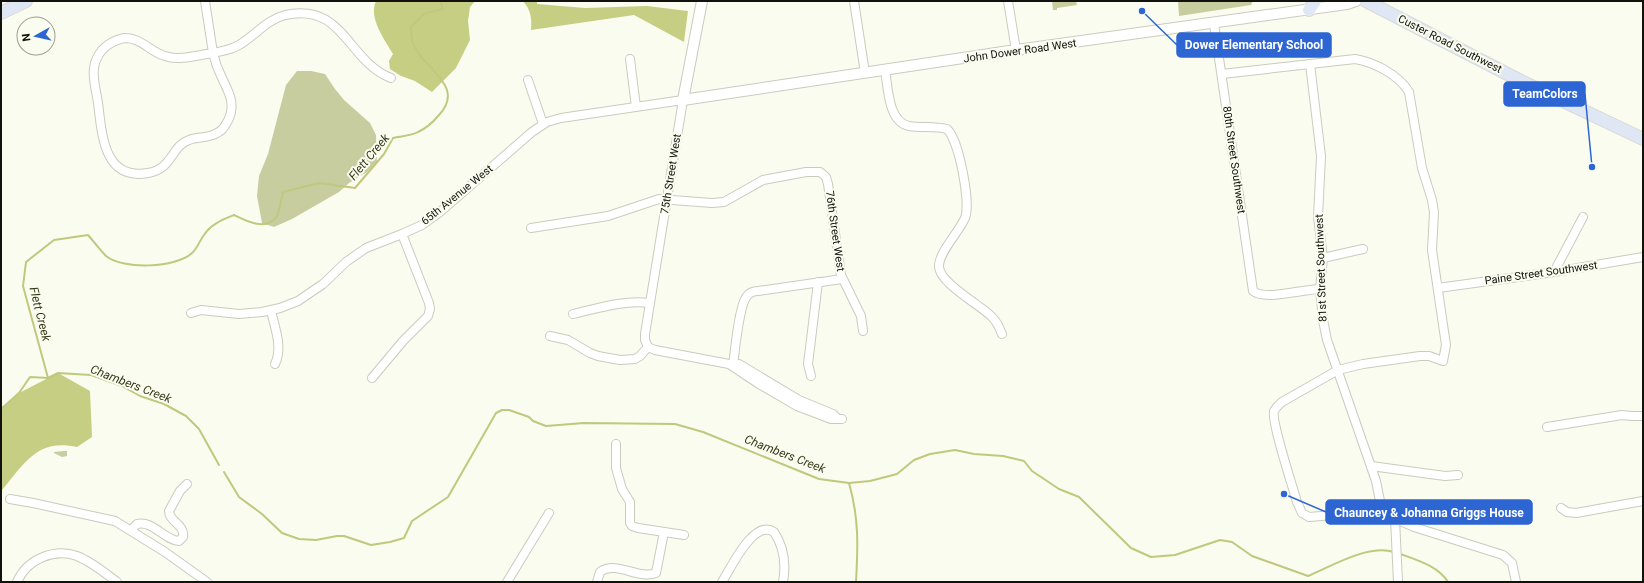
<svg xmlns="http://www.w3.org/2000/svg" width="1644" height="583" font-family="Roboto,sans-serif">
<rect width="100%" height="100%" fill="#fafcef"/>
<!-- green -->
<g fill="#c7cd9f">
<polygon points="1052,1 1076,1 1077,5 1057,8 1057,10 1053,10"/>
<polygon points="1178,1 1253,1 1251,5 1179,16"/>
<polygon points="297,71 311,71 325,74 335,89 344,100 370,123 376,135 377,163 367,172 349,183 339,192 292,219 274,227 262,223 257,196 259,176 268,154 286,85"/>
<polygon points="63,451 67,451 67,456 62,457 54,453 54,452"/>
</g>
<!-- forest -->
<g fill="#c6ce83">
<path d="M 376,1 L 475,1 L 470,7 L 468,21 L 470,40 L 456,68 L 432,92 L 415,81 L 401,76 L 390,69 L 389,61 L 393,54 C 385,40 368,18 376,1 Z"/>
<path d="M 523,1 L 537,1 L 537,4 L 585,8 L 647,6 L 688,11 L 684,42 L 634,15 L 531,30 C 532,19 531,10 523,1 Z"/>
<path d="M 58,373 L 90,391 L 92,437 L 77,447 C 37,438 25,463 1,491 L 1,409 L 19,393 Z"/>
</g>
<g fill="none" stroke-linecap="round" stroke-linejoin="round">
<!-- stream -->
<g stroke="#c0c87d" stroke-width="2">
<path d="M 48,378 L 23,286 L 26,262 L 54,240 L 88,235 C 94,242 100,250 106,256 C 123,270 176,268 192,253 C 197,249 200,240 204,235 C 211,224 222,220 234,215 C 246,221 267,232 277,216 C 280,209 281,199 283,192 L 319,183 L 355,188 L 384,154 L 393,138 C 401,136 411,136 418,132 C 425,129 434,121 439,115 C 467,85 421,68 413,43 C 411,38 411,32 411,27 L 425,13 L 443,9 L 440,1"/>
<polyline points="1,409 19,393 30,377 48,378 58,373 91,375 122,386 140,396 164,404 186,416 199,429 219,465"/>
<path d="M 224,472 L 239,497 L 262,514 L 282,533 L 299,539 L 316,540 L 337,536 L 344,536 L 371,545 L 390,542 L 404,538 L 412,521 L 448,497 L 496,413 L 502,410 L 509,410 L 529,417 L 533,421 L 546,426 L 584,423 L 675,424 L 703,432 L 819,479 L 849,483 L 870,481 L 897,474 L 914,460 L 930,454 L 955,450 L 974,454 L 1003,456 L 1024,461 L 1032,471 L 1059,489 L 1079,497 L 1131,548 L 1151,557 L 1175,555 L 1220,540 L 1232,542 L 1252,556 L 1308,576 C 1332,566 1368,544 1394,552"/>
<path d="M 849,483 C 859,518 858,546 856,582"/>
<path d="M 1398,553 C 1416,560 1437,565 1448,582"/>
</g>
<defs>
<g id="minor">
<path d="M 205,1 L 213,53 C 222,51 231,50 239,45 C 255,36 266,20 285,15 C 344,2 347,61 391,78"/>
<polyline points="854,1 865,73"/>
<polyline points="1008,1 1016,50"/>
<path d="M 1214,24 L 1253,291 C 1265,301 1304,289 1320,289"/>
<path d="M 125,38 C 142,38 150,52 165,56 C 179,61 198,55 213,53 C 215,62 218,70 222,78 C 230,94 237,107 226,124 C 224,128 220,132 215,134 C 207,138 197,137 189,140 C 171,146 173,169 148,173 C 103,181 102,133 98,103 C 96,89 90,71 97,58 C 102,47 113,40 125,38 Z"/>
<polyline points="630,59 636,107"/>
<polyline points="1310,64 1321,156 1318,217 1323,258 1320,289 1323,320 1327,340 1376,481 1380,501 1378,511"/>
<path d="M 885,70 C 888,87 888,122 909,126 C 922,128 934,126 947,129 C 959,140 971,203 965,218 C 959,232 939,252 939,266 C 938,282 980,305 991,316 C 997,321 999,327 1002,334"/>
<path d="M 1222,74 L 1355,59 C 1374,62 1399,75 1409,92 L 1422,168 L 1432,200 L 1434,212 L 1432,250 L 1446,345 L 1443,361 L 1429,356 L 1420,356 L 1363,364 L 1338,370 L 1282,402 C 1279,405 1276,407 1274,411 C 1271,421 1293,488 1297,502 L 1302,513 L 1309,517 L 1346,514 L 1370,515 L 1378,511"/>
<polyline points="528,80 543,124"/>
<polyline points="531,228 608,216 659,199 712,203 724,202 763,180 806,172 820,172 826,177 828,184 841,275 861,316 863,331"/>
<polyline points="1323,258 1363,249"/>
<polyline points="1554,272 1583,217"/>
<polyline points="1438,288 1554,272 1643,257"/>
<path d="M 271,311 C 275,328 283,348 275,364"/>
<polyline points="191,313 201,310 239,314 262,312 280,308 298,301 323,284 346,262 366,248 402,234 422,225 440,212 532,132 547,122 561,118 683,100 645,334 645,340 648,347"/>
<path d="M 573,314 C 599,308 623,300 649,303"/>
<polyline points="550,336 568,340 590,353 598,356 620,360 635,359 640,356 648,347"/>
<polyline points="648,347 655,350 729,364 759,384 797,406 831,419 842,419"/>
<path d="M 733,365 C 735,351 739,305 747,296 C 750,292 754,291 758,291 L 842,279"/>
<polyline points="733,365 739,364 799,400 833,414 837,418"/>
<polyline points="811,376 808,364 818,282"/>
<polyline points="372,378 403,341 428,316 430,309 429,303 402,234"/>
<polyline points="1547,427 1622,415 1632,416 1643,416"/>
<polyline points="616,444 616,468 622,489 630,502 630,523 632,526 638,528 684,535"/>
<polyline points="1371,466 1445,476 1458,475"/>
<polyline points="10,499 33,503 115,521 165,552 207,582"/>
<polyline points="1561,508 1567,512 1576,513 1643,501"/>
<polyline points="1378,511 1414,527 1503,555 1512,563 1516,582"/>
<polyline points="1395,519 1398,582"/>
<path d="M 131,530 L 137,524 C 153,520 164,540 179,541 L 183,537 C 185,524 169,522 169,511 L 180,491 L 187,484"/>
<path d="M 17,582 C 27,559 54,548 77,556 C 92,562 105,573 117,582"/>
<polyline points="507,582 549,513"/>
<path d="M 597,582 L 600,572 C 616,560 639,580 656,573 L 664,532"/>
<path d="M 722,582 C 731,568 754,518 774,532 C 784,547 786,565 783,582"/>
</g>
<polyline id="tertiary" points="702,1 683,100 1016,50 1347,4 1356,1"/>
<g id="primary">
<polyline points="1366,1 1521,81 1643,139"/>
<polyline points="1309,10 1315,1"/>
<polyline points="1,13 26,1"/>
</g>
</defs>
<!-- minor casing -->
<use href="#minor" stroke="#cacbbf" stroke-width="10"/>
<!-- tertiary casing -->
<use href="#tertiary" stroke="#cacbbf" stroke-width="12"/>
<!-- primary casing -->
<use href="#primary" stroke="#d9d9d8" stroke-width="14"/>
<!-- minor -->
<use href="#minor" stroke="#fff" stroke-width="8"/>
<!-- tertiary -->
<use href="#tertiary" stroke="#fff" stroke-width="10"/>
<!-- primary -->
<use href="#primary" stroke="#dfe7f4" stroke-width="12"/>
</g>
<g text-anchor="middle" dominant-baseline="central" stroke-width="4" stroke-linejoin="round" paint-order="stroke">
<!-- street labels -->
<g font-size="11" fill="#11120d" stroke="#fafcef">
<text transform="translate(1450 44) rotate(27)">Custer Road Southwest</text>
<text transform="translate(1020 51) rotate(-8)">John Dower Road West</text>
<text transform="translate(1234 160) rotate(82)">80th Street Southwest</text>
<text transform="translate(671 174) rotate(-81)">75th Street West</text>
<text transform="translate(457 195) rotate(-39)">65th Avenue West</text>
<text transform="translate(835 231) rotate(82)">76th Street West</text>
<text transform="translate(1321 268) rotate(-92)">81st Street Southwest</text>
<text transform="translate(1541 273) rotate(-8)">Paine Street Southwest</text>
</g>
<!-- water labels -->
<g font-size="12" font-style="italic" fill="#353817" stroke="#fafcef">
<text transform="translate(369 157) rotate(-50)">Flett Creek</text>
<text transform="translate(40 314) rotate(76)">Flett Creek</text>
<text transform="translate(131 384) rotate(21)">Chambers Creek</text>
<text transform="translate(785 454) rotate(21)">Chambers Creek</text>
</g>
</g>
<!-- callouts -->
<path fill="none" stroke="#2d65d3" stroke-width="1.5" d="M1142 11L1177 45M1592 167L1585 94M1284 494L1326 512"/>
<g fill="#2d65d3" stroke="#fafcef" stroke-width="1.5">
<circle cx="1142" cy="11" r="4"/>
<circle cx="1592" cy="167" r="4"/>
<circle cx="1284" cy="494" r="4"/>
</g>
<g fill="#2d65d3" stroke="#2d65d3" stroke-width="1.5">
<rect x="1177" y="33" width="154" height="24" rx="4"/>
<rect x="1504" y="82" width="81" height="24" rx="4"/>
<rect x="1326" y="500" width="206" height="24" rx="4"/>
</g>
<g font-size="12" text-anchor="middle" font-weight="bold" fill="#fff">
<text x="1254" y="49">Dower Elementary School</text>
<text x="1545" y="98">TeamColors</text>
<text x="1429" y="517">Chauncey &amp; Johanna Griggs House</text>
</g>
<!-- border -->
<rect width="1644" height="583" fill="none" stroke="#11120d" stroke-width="4"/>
<!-- north arrow -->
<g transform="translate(36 36) rotate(262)"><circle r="19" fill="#fafcef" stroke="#9d9e95"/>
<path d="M0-3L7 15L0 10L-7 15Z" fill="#2d65d3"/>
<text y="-6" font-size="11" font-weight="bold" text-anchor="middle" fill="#11120d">N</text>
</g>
</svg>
